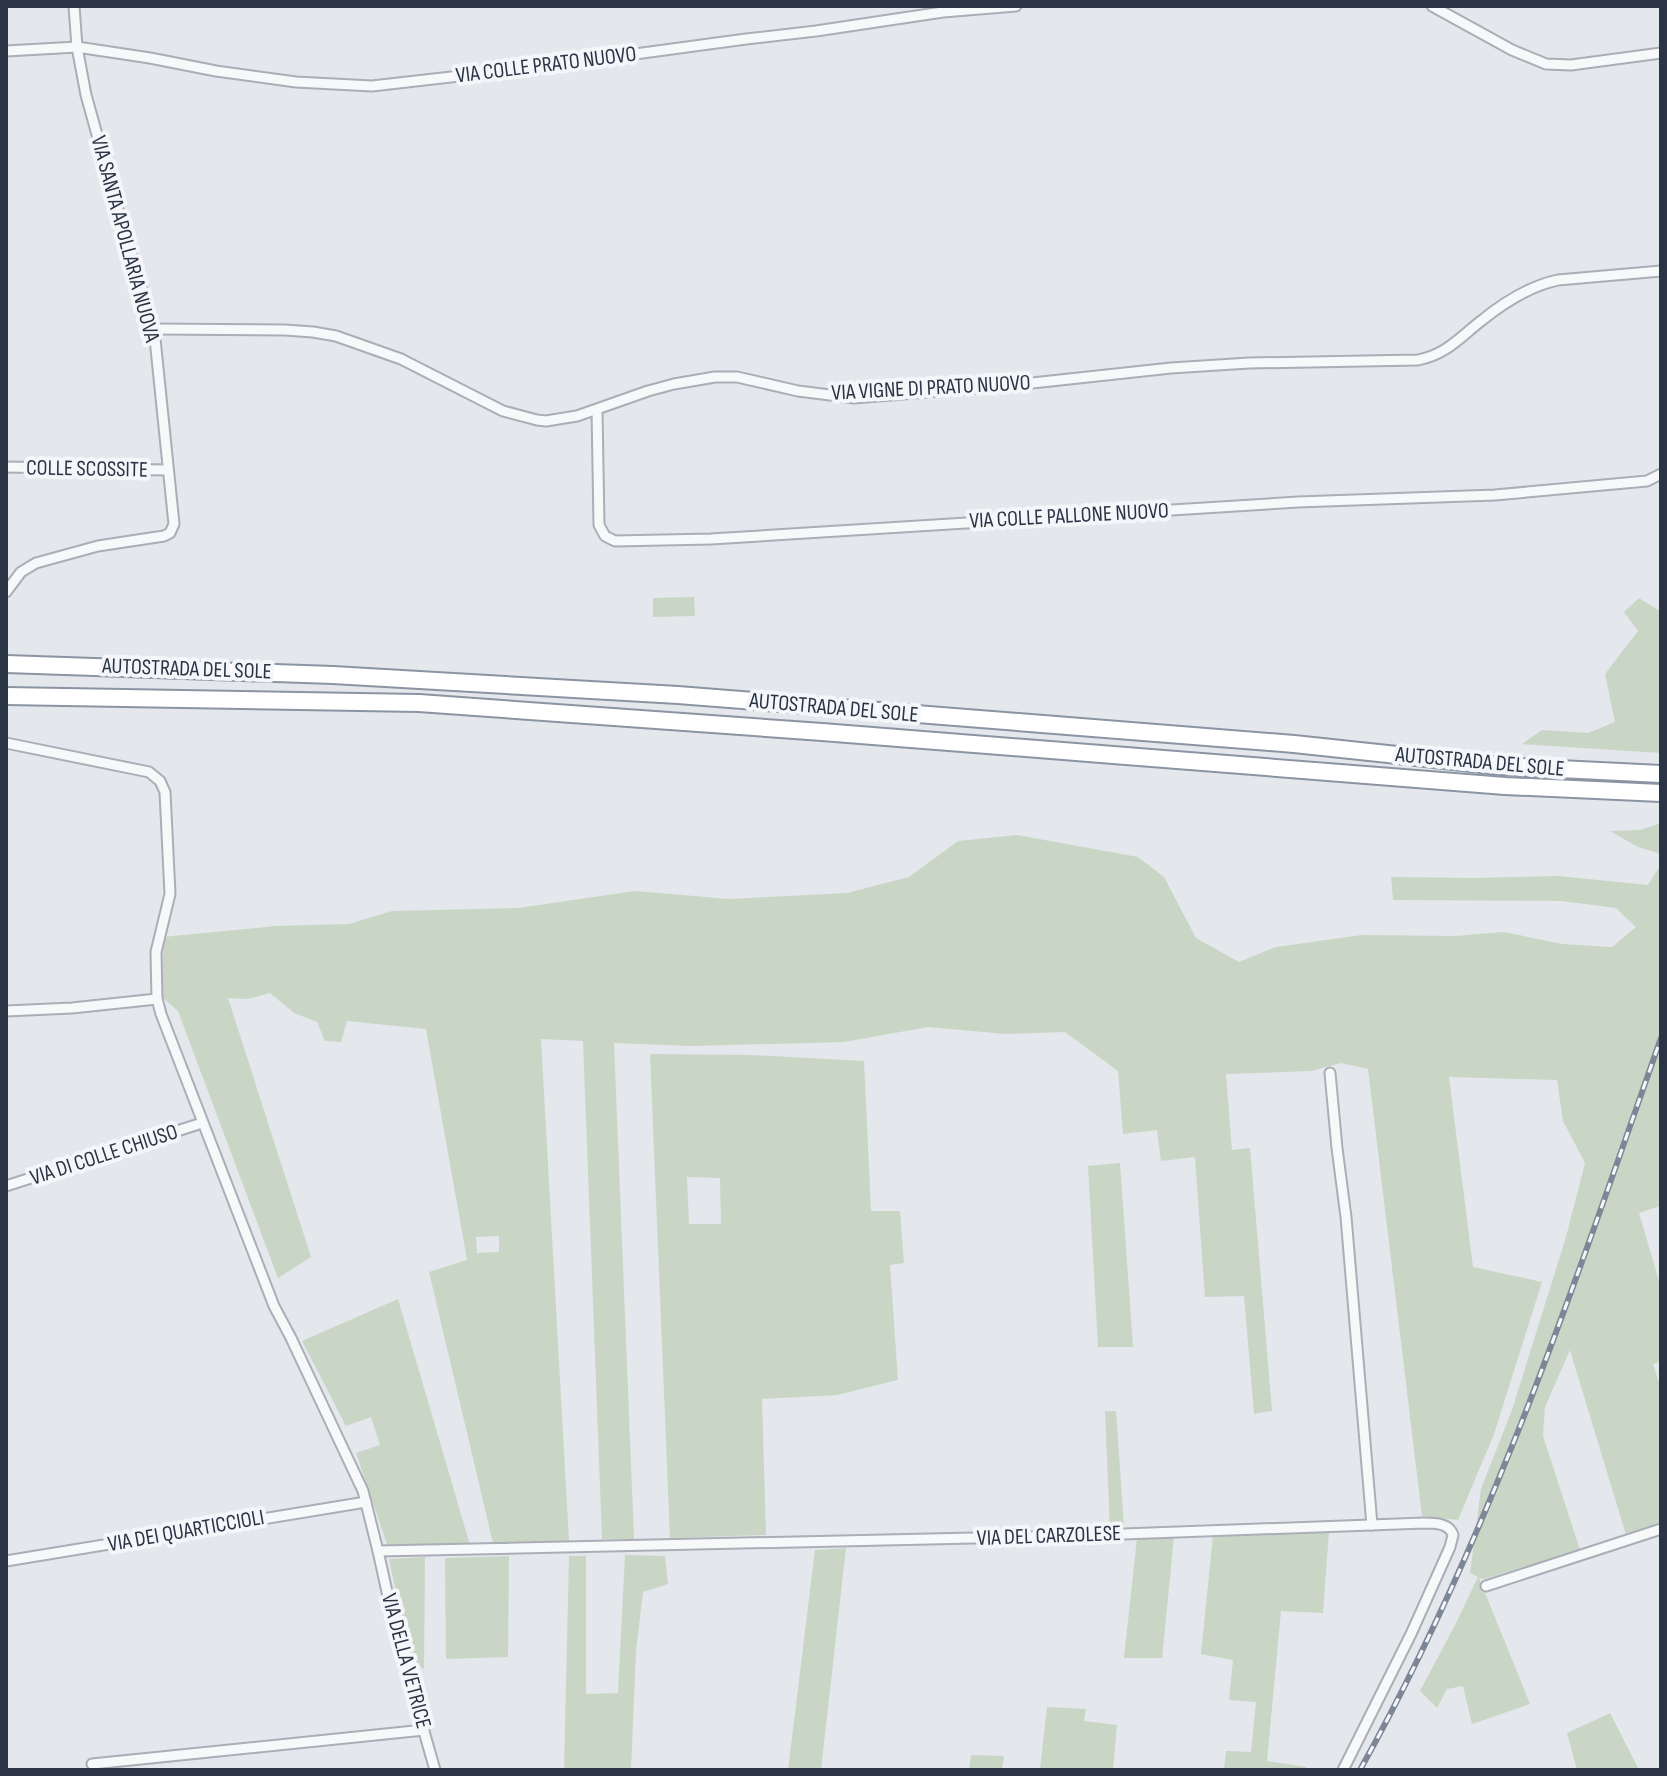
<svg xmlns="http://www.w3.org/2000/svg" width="1667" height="1776" font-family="'Sofia Sans Condensed',sans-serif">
<rect width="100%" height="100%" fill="#e4e7ec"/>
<!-- green -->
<g fill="#c9d6c5" fill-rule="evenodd">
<polygon points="694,597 695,616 653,617 653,598"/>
<polygon points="1639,598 1658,610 1661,608 1661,753 1522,744 1542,730 1588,733 1615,722 1605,674 1638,631 1624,612"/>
<polygon points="1661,823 1661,854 1638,847 1610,831 1640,830"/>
<path d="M 1017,835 L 1138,857 L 1164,877 L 1196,938 L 1239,962 L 1276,947 L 1362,935 L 1455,936 L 1504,932 L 1562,944 L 1612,947 L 1636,927 L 1616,908 L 1561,901 L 1393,900 L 1391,877 L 1472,878 L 1558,876 L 1648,885 L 1661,864 L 1661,1207 L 1660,1206 L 1639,1213 L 1661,1288 L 1661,1361 L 1653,1364 L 1661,1389 L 1661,1523 L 1626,1535 L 1570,1350 L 1545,1407 L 1543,1436 L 1580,1550 L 1484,1579 L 1479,1578 L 1530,1704 L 1472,1724 L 1463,1686 L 1447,1689 L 1437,1708 L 1420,1691 L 1455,1625 L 1478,1577 L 1470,1573 L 1481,1489 L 1512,1410 L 1566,1237 L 1585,1163 L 1563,1121 L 1557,1080 L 1449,1077 L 1473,1267 L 1542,1282 L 1494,1434 L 1458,1520 L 1422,1516 L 1368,1069 L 1341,1063 L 1311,1071 L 1226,1074 L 1232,1150 L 1250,1148 L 1272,1411 L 1254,1414 L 1244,1296 L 1205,1297 L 1195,1157 L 1161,1161 L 1157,1130 L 1123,1134 L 1118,1071 L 1065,1032 L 1005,1034 L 928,1027 L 844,1042 L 692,1046 L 614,1043 L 634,1539 L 602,1539 L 583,1041 L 541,1039 L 569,1541 L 493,1543 L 429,1272 L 467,1260 L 426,1029 L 347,1021 L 341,1042 L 325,1041 L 317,1022 L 294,1013 L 270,993 L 247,999 L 228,998 L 311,1257 L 278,1278 L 178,1011 L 162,997 L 163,937 L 276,926 L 349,924 L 392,911 L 518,908 L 635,891 L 729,899 L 847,893 L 909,877 L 958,841 ZM 499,1236 L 499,1252 L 477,1253 L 476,1237 Z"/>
<path d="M 650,1054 L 752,1055 L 864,1061 L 871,1211 L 900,1211 L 904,1263 L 890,1265 L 898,1380 L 837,1395 L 762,1399 L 766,1535 L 670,1538 ZM 687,1177 L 720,1178 L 721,1224 L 689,1224 Z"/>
<polygon points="1120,1163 1133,1347 1098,1347 1088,1166"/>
<polygon points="398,1299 470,1545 387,1544 356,1453 380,1445 371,1417 346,1426 302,1341"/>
<polygon points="1105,1411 1116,1411 1124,1528 1110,1528"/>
<polygon points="1329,1532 1323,1613 1281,1611 1267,1761 1306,1767 1306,1770 1224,1770 1226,1751 1251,1752 1256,1702 1229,1700 1233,1660 1201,1654 1213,1535"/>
<polygon points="1174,1537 1162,1658 1124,1658 1137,1538"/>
<polygon points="846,1548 821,1770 788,1770 815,1550"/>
<polygon points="625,1555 665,1556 668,1584 643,1592 636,1651 631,1770 564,1770 569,1556 586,1556 586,1694 618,1693"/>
<polygon points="509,1556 508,1657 446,1659 445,1558"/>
<polygon points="425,1557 424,1669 411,1662 389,1559"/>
<polygon points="1047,1707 1086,1709 1084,1721 1117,1725 1113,1770 1040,1770"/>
<polygon points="1610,1713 1639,1770 1577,1770 1567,1733"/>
<polygon points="971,1755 1004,1756 1002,1770 969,1770"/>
</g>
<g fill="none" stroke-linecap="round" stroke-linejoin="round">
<defs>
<g id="minor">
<polyline points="1432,6 1512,50 1546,64 1571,65 1661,53"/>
<polyline points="6,51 77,47 150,58 216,71 296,82 372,86 539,67 746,39 816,31 943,12 1016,6"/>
<path d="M 154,329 L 285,330 L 313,332 L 336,336 L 401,359 L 503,411 L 537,420 L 546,421 L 577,416 L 648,391 L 674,384 L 715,377 L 737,377 L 798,391 L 854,398 L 1023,384 L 1171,368 L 1249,363 L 1418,360 C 1447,354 1459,338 1481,321 C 1503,303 1530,286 1558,280 L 1661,271"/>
<polyline points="597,410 599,525 605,536 615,541 711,539 1298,502 1495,495 1647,481 1661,474"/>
<polyline points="6,467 167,470"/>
<polyline points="6,592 21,572 36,563 98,546 164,536 170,533 174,524 154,329 116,203 86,95 77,47 74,6"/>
<polyline points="6,743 149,772 160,781 165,792 170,894 156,952 157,999 161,1014 274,1306 291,1338 363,1491 378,1551 397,1637 435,1770"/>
<polyline points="6,1011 72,1008 157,999"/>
<polyline points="1330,1073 1337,1148 1346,1217 1372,1525"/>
<polyline points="6,1186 202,1123"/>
<path d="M 378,1551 L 1069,1536 L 1424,1523 C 1435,1523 1449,1523 1453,1535 L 1450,1547 L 1411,1634 L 1343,1770"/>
<polyline points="6,1561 366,1502"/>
<polyline points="1486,1586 1661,1529"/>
<polyline points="92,1764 424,1730"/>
</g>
<g id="motorway">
<polyline points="6,664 333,675 678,695 1294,744 1500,766 1661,774"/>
<polyline points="6,696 419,703 822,732 1505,786 1661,793"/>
</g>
</defs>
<!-- minor casing -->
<use href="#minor" stroke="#a9aeb7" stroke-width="13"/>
<!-- motorway casing -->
<use href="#motorway" stroke="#8b94a3" stroke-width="20"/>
<!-- minor -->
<use href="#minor" stroke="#f7f8fa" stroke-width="9"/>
<!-- motorway -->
<use href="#motorway" stroke="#fff" stroke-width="16"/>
<defs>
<path id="rail" d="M 1360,1770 C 1490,1537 1573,1288 1661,1038"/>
</defs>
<!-- rail casing -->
<use href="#rail" stroke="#7d8696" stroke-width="6"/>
<!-- rail -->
<use href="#rail" stroke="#f4f6f9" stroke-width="3" stroke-dasharray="9" stroke-linecap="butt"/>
</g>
<g text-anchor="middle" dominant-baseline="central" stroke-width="8" stroke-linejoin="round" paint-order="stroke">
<!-- street labels -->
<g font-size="22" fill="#2b3445" stroke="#f4f6f9">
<text transform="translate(546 65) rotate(-7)">VIA COLLE PRATO NUOVO</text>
<text transform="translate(125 239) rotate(75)">VIA SANTA APOLLARIA NUOVA</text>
<text transform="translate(931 388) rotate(-3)">VIA VIGNE DI PRATO NUOVO</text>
<text transform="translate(87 469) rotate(1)">COLLE SCOSSITE</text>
<text transform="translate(1069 516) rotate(-3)">VIA COLLE PALLONE NUOVO</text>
<text transform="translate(187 669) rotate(2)">AUTOSTRADA DEL SOLE</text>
<text transform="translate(834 708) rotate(5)">AUTOSTRADA DEL SOLE</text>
<text transform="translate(1480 762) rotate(5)">AUTOSTRADA DEL SOLE</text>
<text transform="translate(104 1155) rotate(-18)">VIA DI COLLE CHIUSO</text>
<text transform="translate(186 1531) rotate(-10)">VIA DEI QUARTICCIOLI</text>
<text transform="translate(1049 1536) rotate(-2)">VIA DEL CARZOLESE</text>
<text transform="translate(406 1661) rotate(75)">VIA DELLA VETRICE</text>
</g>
</g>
<!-- border -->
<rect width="1667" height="1776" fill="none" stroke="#2b3445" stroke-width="16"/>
</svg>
